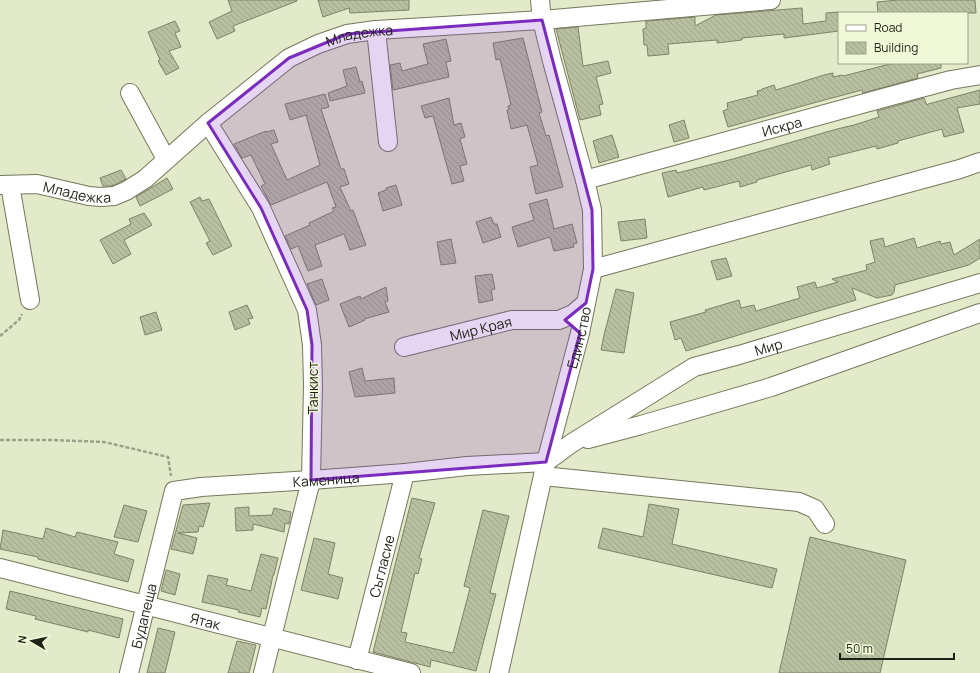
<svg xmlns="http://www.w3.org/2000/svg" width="980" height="673" font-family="Manrope,sans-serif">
<defs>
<pattern id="building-back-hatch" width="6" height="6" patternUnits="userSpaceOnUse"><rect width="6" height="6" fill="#b9c0a1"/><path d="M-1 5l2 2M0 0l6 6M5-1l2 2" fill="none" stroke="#9fa58a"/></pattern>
</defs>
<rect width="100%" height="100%" fill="#e3eaca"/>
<!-- building -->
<g fill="url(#building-back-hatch)" stroke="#7d8467">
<polygon points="228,0 297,0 297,1 233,26 235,31 217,39 209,22 232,11"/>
<polygon points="318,0 409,0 409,10 350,13 349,8 323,17"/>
<polygon points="898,0 975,0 976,13 878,13 877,2"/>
<polygon points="802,8 803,24 826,21 826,13 839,12 839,31 784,38 784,34 742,38 742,40 717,43 717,40 668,44 669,54 660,55 648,56 647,45 644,45 643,29 646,28 646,21 695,17 695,26 716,15"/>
<polygon points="175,21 180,31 175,33 181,47 169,51 179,68 166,75 158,61 160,60 148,32"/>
<polygon points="578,27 583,66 608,61 611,73 596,77 603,104 599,105 601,115 580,120 556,29"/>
<polygon points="523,38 542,112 539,113 546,136 549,135 563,187 536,194 530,167 538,165 527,125 511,129 507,110 509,110 508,106 511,105 500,59 496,60 493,43"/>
<polygon points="446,39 451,61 446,62 449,77 393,90 390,65 400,63 402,71 428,64 423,44"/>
<polygon points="894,63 941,63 941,68 917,74 918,78 863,93 862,90 817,102 728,127 723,111 728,109 727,103 758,95 757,91 762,90 762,89 774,85 776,90 824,75 833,73 833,77 842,75 843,76"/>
<polygon points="356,67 360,82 362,81 365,93 330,101 328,93 347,86 343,70"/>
<polygon points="980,90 980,104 957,108 964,132 944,137 942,129 898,141 898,143 877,149 876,146 828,158 830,164 812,170 811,165 757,180 757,182 740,187 739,181 704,190 703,187 668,197 662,173 676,170 677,173 733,159 837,129 854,125 879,117 877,111 924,98 927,105 928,104"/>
<polygon points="325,94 329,107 321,109 341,169 344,169 349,184 340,187 351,211 353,210 366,245 350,250 344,234 315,245 322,266 308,271 298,246 291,249 285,236 310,225 309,223 334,211 332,208 336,207 327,182 271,205 261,186 265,184 251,155 242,158 234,144 266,131 266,132 274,130 278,142 271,144 287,180 320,165 306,115 290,120 285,104"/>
<polygon points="449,98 454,125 461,123 465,137 460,139 467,164 460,166 464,181 452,184 433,116 425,118 421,106"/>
<polygon points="684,120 689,138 674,142 669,125"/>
<polygon points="612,135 619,157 599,163 593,141"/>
<polygon points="121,170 126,179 112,186 103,186 100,178"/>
<polygon points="167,178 173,189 140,206 136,197"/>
<polygon points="396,185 402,205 383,211 378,193 386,190 386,188"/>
<polygon points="200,197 202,201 209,199 232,246 213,255 206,243 210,241 190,202"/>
<polygon points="547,199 554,229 572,224 577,243 573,244 574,247 554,251 550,237 518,247 512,227 534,220 529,204"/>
<polygon points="144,213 152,225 124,240 131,254 113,264 100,240 131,224 129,219"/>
<polygon points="491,217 494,224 497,224 501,237 483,243 476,222"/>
<polygon points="645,219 647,238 621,241 618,222"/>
<polygon points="883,238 885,247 914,238 917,248 940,241 941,244 950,242 954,255 980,239 980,258 969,265 895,285 894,292 892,295 877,298 852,288 856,300 788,320 686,351 681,338 675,340 670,322 706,312 705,310 739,300 741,308 754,305 756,311 800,298 797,287 815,282 817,288 838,282 832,279 867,270 866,265 875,262 870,241"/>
<polygon points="451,239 456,263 441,265 437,242"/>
<polygon points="726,258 732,276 717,280 711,261"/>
<polygon points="492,274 495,289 491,290 493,300 479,303 475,276"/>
<polygon points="322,279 329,300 316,305 307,284"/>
<polygon points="386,287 388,301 385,302 389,312 364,319 365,320 349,327 340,304 360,296 361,299"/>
<polygon points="616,289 634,293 624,353 601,350 604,335"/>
<polygon points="247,305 253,318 248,319 250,324 235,330 229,312"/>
<polygon points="156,312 162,330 145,335 140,317"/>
<polygon points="362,368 365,381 394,378 395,393 355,397 349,372"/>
<polygon points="412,498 435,503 419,558 422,559 418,574 415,573 401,632 407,633 405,642 453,653 470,588 464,586 483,510 509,516 490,593 496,594 476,671 431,660 430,667 373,652"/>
<polygon points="210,503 203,527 199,526 198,532 178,533 197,538 193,554 171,549 183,505"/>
<polygon points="649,504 679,509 672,544 777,569 772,588 598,548 603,528 643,537"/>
<polygon points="124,505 147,511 138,542 114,537"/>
<polygon points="249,507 249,516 272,515 274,508 291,512 289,524 285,523 284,532 253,524 253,530 236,531 235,508"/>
<polygon points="46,528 75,537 77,532 118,542 114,554 134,560 128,582 38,559 38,557 0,549 3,530 43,539"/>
<polygon points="810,537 906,560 880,673 779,673"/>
<polygon points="314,538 335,543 328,574 343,578 338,599 301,590"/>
<polygon points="261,554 278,558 274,575 273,575 266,609 262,608 260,617 238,612 239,610 202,602 208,575 228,579 226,585 251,591"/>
<polygon points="166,570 180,574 175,595 161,591"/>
<polygon points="10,591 123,619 119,638 88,630 88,632 35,619 36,616 6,609"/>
<polygon points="158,628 175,632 165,673 147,673"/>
<polygon points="237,641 256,645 249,673 228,673"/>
</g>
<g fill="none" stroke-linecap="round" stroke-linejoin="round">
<defs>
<g id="minor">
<polyline points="376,30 388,142"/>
<polyline points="130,93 166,159"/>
<polyline points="208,123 261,208 307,310 312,345 313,385 311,480 263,673"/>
<path id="s1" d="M 585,180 L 887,97 L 951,80 L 980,75"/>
<path id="s2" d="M 0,185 L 37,184 L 89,196 L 101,197 L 114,196 L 126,191 L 145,179 L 208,123 L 289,58 L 318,44 L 347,34 L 376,30 L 542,20 L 771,0"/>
<polyline points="10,185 30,300"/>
<polyline points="593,269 960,169 980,162"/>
<path id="s3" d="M 404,347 L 512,320 L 559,320 L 573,314 L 586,303"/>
<polyline points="588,439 641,425 771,387 980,313"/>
<path id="s4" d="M 546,462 L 572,443 L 694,367 L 739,355 L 980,283"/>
<polyline points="543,476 799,502 815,509 825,524"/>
<path id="s5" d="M 0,568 L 411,673"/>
<path id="s6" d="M 357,660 L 405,473"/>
<path id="s7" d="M 129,673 L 174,491 L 201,487 L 311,480 L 405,473 L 467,466 L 546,462"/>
<path id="s8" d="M 499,673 L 546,462 L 580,333 L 593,269 L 592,210 L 585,180 L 552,61 L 542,20 L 540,0"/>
</g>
</defs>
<!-- minor casing -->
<use href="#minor" stroke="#73795c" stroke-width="20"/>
<!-- path -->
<g stroke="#9ca289" stroke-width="2.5" stroke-dasharray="4 2" stroke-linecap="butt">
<polyline points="0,336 19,320 22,314"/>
<polyline points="0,440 54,440 104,442 168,457 171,476"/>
</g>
<!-- minor -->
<use href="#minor" stroke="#fff" stroke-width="18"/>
</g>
<!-- marked area -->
<path fill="#7b2cbf" fill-opacity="0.2" stroke="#7b2cbf" stroke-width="3" stroke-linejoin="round" d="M 542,20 L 592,210 L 593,269 L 586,303 L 565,320 L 580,333 L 546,462 L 311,480 L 312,345 L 307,310 L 261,208 L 208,123 L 289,58 L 347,34 Z"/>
<g text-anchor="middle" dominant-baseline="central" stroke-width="3" stroke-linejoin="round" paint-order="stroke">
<!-- street labels -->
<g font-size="14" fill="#1e2115" stroke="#f0f8d7">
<text stroke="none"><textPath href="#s2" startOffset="414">Младежка</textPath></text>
<text stroke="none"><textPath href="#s1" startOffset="204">Искра</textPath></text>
<text stroke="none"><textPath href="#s2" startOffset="78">Младежка</textPath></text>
<text stroke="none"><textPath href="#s3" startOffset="79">Мир Края</textPath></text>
<text stroke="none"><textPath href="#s8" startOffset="345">Единство</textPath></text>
<text stroke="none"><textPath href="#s4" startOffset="253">Мир</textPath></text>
<text transform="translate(312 388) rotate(-90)">Танкист</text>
<text stroke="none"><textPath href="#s7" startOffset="340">Каменица</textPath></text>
<text stroke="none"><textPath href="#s6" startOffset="97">Съгласие</textPath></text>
<text stroke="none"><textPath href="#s7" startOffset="59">Будапеща</textPath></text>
<text stroke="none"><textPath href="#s5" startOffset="212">Ятак</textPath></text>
</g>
</g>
<!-- legend -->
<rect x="838" y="12" width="130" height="52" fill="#f0f8d7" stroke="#9ca289"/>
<rect x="846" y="25" width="20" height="6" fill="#ffffff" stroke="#9ca289"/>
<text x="874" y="32" font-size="12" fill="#1e2115">Road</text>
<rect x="846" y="42" width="20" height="12" fill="url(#building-back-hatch)" stroke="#9ca289"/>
<text x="874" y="52" font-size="12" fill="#1e2115">Building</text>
<!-- north arrow -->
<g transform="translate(32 641) rotate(279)" stroke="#f0f8d7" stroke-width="3" paint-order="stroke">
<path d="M0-3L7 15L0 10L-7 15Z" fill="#1e2115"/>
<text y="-6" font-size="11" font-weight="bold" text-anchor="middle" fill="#1e2115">N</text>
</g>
<!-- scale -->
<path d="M840 653v6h114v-6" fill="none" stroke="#1e2115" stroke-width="2"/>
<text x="846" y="653" font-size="12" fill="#1e2115" stroke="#f0f8d7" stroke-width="3" paint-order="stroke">50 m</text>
</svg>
